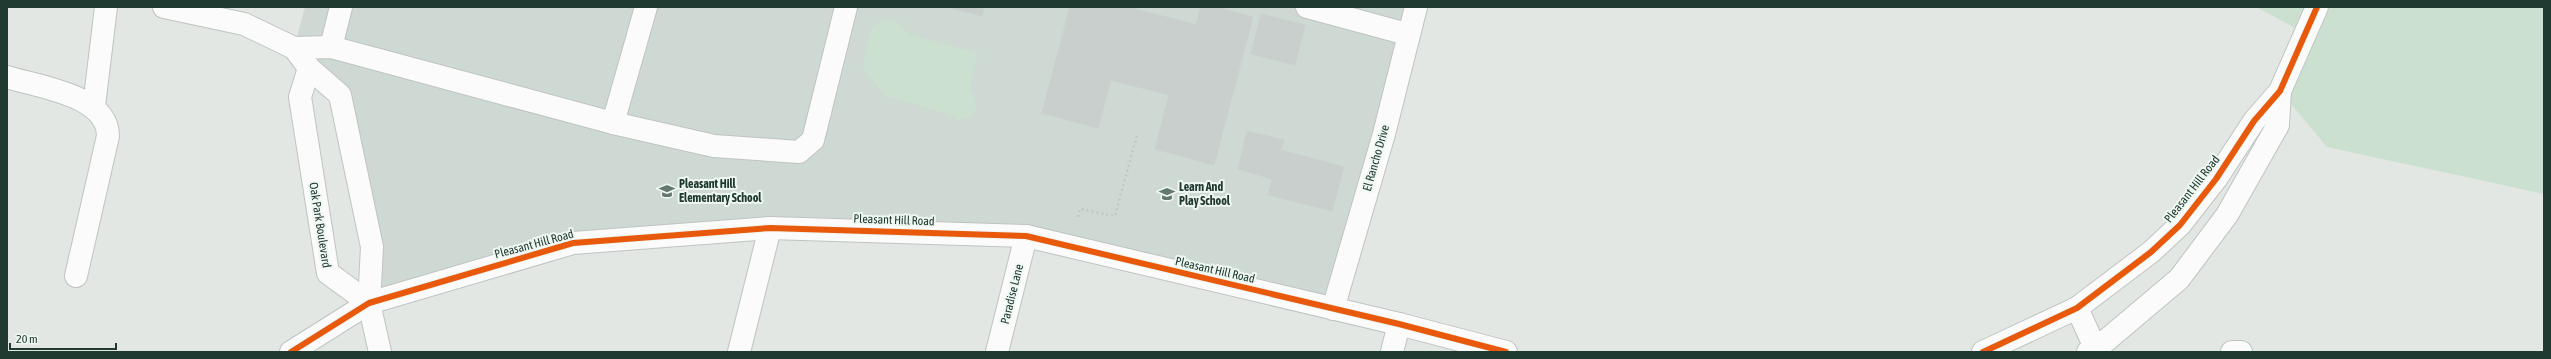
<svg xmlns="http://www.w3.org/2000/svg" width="2551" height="359" font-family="'Asap Condensed',sans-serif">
<rect width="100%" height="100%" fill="#e2e7e4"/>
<!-- built -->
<polygon fill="#cfd9d4" points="305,7 1399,7 1415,11 1325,303 977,234 573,243 369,303 340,96 294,48"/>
<!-- green -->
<g fill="#cbe0cf">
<polygon points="2256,7 2544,7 2544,194 2327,147 2280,91 2305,33"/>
<path d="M 885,19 L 899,23 L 910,35 L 978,53 L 969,90 C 976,98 978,103 974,114 L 959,120 L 945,113 L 884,95 L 862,66 L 872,27 Z"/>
</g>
<!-- building -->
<g fill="#c9cfcc" stroke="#cbd0cd">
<polygon points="948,7 984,7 982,16"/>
<polygon points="1070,7 1129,7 1196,25 1201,7 1216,7 1253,17 1214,165 1155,149 1169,95 1111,80 1098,128 1042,113"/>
<polygon points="1261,14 1305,25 1295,65 1251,54"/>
<polygon points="1247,131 1284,140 1281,150 1344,167 1332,211 1268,195 1272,179 1238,169"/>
</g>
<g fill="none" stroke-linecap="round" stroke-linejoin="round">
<defs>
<g id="minor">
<polyline points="164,7 244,24 294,48 309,68 340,95 372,247 369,303 380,352"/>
<polyline points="1307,7 1407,34"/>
<polyline points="331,47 341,7"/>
<polyline points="294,48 331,47 613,123 714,146 799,152 813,140 846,7"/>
<polyline points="309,68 300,97 328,273 369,303"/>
<path d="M 7,77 C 39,87 108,95 108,136 L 76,276"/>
<polyline points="94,106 106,7"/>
<polyline points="613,123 646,7"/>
<polyline points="2077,308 2097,352"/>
<polyline points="1333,309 1384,134 1416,7"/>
<polyline points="291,352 369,303 573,243 770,228 1026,236 1399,324 1506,352"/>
<polyline points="739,352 770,228"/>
<polyline points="997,352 1026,236"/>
<polyline points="1392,352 1399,324"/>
<polyline points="1983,352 2077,308 2151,252 2180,225 2216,179 2254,121 2280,91 2317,7"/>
<polyline points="2088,352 2096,349 2179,279 2227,215 2278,125 2280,91"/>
<polyline points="2232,352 2241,352"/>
</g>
</defs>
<!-- minor casing -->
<use href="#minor" stroke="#bfc4c1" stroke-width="24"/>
<!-- path -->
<polyline stroke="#bfc8c5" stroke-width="2.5" stroke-dasharray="2 3" stroke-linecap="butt" points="1078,217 1080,209 1115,216 1137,135"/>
<!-- minor -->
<use href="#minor" stroke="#fbfbfb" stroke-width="22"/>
<defs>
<g id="cycleway">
<polyline points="291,352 369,303 573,243 770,228 1026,236 1399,324 1506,352"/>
<polyline points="1983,352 2077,308 2151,252 2180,225 2216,179 2254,121 2280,91 2317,7"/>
</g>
</defs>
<!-- cycleway casing -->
<use href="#cycleway" stroke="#eff7f2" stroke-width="8"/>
<!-- cycleway -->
<use href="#cycleway" stroke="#e8590c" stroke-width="6"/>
</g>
<!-- icons -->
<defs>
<symbol id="school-bare" viewBox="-9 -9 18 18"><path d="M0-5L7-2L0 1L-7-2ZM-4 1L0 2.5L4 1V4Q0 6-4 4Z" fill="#647770" stroke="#eff7f2" stroke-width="2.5" paint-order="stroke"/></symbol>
</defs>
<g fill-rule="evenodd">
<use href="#school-bare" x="656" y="180" width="22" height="22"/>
<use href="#school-bare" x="1156" y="183" width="22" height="22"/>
</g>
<g text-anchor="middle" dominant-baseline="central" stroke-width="4" stroke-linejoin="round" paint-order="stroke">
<!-- street labels -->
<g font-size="12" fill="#203a31" stroke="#eff7f2">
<text transform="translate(1376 158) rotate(-74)">El Rancho Drive</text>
<text transform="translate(2192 189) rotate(-52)">Pleasant Hill Road</text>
<text transform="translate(894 220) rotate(2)">Pleasant Hill Road</text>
<text transform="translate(320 225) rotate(81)">Oak Park Boulevard</text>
<text transform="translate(534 244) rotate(-15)">Pleasant Hill Road</text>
<text transform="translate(1215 270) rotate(13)">Pleasant Hill Road</text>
<text transform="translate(1012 294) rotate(-76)">Paradise Lane</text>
</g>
<!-- poi labels -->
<g font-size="12" font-weight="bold" fill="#203a31" stroke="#eff7f2" text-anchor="start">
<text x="679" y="184">Pleasant Hill<tspan x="679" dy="14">Elementary School</tspan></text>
<text x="1179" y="187">Learn And<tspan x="1179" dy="14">Play School</tspan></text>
</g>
</g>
<!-- border -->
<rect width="2551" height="359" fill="none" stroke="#203a31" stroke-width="16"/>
<!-- scale -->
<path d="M10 343v6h106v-6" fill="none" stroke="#203a31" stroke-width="2"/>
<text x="16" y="343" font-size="12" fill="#203a31" stroke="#eff7f2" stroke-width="3" paint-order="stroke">20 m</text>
</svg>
